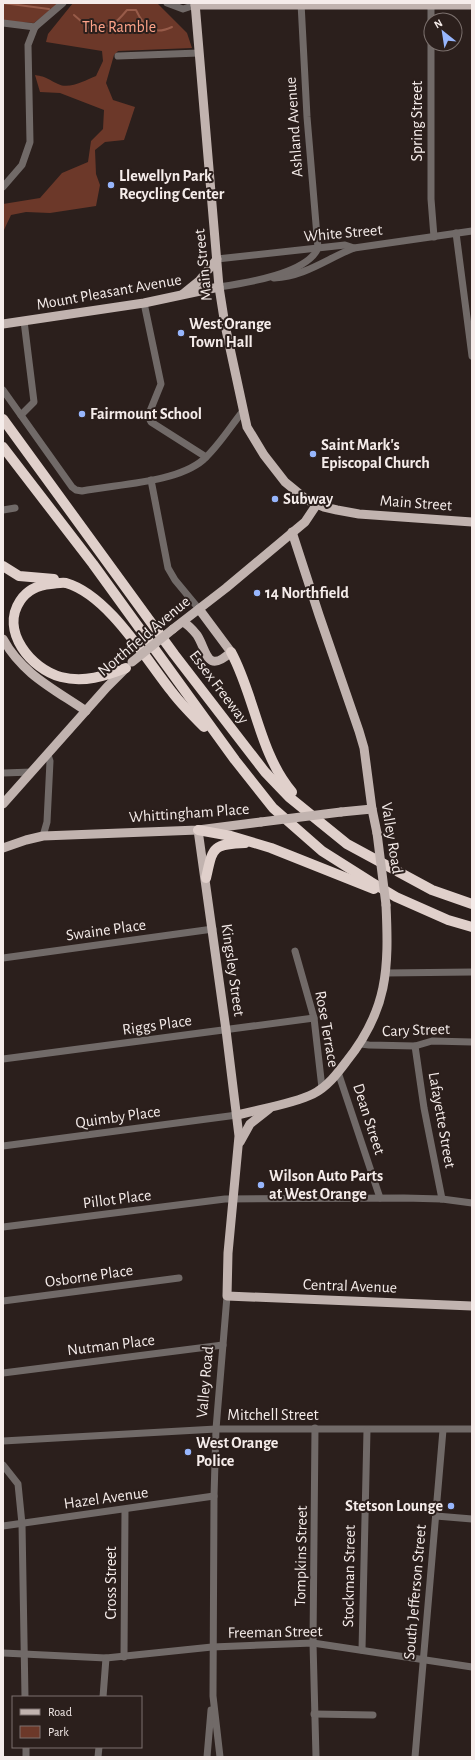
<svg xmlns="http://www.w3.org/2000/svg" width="475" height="1760" font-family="'Alegreya Sans',sans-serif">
<rect width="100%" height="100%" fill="#2b1f1c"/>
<!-- green -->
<g fill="#6c3829">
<polygon points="3,3 59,3 34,23 3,21"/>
<path d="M 73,3 L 157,3 L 187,33 L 192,48 L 118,51 L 114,55 L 106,83 L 113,100 L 135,107 L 124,140 L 105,142 L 95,150 L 96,174 L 100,185 L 96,206 L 50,213 L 26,212 L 11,215 L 3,232 L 3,204 L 40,198 L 62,173 L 88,162 L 91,141 L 103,129 L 104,110 L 60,93 L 40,92 L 35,75 C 48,77 47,79 58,84 C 69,90 86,80 96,76 L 103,61 L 102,51 L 46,42 L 48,34 Z"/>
</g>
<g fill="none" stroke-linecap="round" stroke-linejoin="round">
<!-- stream -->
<g stroke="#975b49" stroke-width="2">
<polyline points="3,3 49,9"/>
<path d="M 74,15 L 89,28 C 111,27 113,27 127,10 L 136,10 C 144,27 153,36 172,27"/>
</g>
<!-- minor -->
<g stroke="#716a68" stroke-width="7">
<polyline points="167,3 183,9 195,5 193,3"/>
<polyline points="431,3 431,199 434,237"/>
<polyline points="3,23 35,27"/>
<polyline points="118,56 199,53"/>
<polyline points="3,187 22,165 30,142 28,45 35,27 63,3"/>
<polyline points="456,233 472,356"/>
<polyline points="217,259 345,245 354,248 472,231"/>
<path d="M 274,278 C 306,276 326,259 354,248"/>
<path d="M 219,287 C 245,283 307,274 318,248 L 307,117 L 301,3"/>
<polyline points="144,303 161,384 148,416 151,422 206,457"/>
<path d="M 3,390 L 72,487 L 76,490 L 82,491 C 116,484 176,483 203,460 C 218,447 230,427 243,411"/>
<polyline points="21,415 34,402 24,321"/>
<polyline points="151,480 168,568 175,580 199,609"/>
<polyline points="3,510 15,508"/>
<polyline points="3,773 32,772"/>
<polyline points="43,836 47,822 50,761 48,755"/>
<polyline points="295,951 314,1018 322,1088"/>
<polyline points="3,958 213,929"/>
<polyline points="386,973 472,972"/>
<polyline points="361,1044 369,1045 415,1046 432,1041 472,1042"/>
<polyline points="415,1046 424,1108 442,1199"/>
<polyline points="3,1059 314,1018"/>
<polyline points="338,1072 380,1198"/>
<polyline points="3,1146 237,1115"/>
<polyline points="3,1227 225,1199 404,1198 442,1199 472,1203"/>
<polyline points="3,1301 179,1278"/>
<polyline points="3,1373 223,1345"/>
<polyline points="315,1428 313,1643 316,1757"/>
<polyline points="3,1441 216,1429 472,1429"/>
<polyline points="3,1465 18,1484 22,1524 25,1697"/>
<polyline points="436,1516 472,1519"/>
<polyline points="3,1526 214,1496"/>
<polyline points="362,1650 367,1430"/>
<polyline points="3,1653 106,1658 212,1647 313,1643 472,1667"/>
<polyline points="124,1657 125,1510"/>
<polyline points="103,1697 106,1658"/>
<polyline points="314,1714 373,1715"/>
<polyline points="26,1747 26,1757"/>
<polyline points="98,1757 99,1747"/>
<polyline points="207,1757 211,1710"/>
<polyline points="220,1757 213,1696 214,1496 216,1429 227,1296"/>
<polyline points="415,1757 443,1430"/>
</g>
<!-- major -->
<g stroke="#c1b3af" stroke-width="9">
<polyline points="195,3 219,287 225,325 247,427 264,455 285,482 307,500 324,507 337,510 359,514 472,522"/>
<polyline points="195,5 472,5"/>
<polyline points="183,294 199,281 217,259"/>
<polyline points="3,324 144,303 219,287"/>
<polyline points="292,532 319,615 359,731 364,748 372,809 377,833"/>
<path d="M 183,622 C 189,625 193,630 197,635 C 207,650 206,675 231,652 L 199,609"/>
<polyline points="173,629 226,588 305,522 317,504"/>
<path d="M 3,639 C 22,674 54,689 86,711"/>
<polyline points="3,804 107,687 125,669"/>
<polyline points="341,812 372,809"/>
<polyline points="198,830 226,1030 239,1136 228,1253 227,1296 472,1306"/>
<polyline points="3,848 26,840 43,836 198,830 261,822"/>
<path d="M 237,1115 C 260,1109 293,1104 313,1094 C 327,1087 337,1074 346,1062 C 388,1010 389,969 386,905"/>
<polyline points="240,1142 250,1124 269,1109"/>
</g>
<!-- highway -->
<g stroke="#e0d0cb" stroke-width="10">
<polyline points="3,419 174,654 265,772 289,797 347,844 432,890 472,904"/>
<polyline points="3,447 93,564 235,760 273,808 322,851 371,882 396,897 448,920 472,927"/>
<polyline points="3,566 19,576 54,579"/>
<path d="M 231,652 C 255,696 259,753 292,792"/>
<path d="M 126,668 C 105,676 84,683 61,677 C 31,669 0,631 20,601 C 27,590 38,585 51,584 C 55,584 61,582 66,583 C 108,595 145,658 172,692 C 181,704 193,716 204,727"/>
<polyline points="198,830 231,836 271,848 374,889"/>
<path d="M 206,878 C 213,848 211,844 245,843"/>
</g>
<!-- major-bridge -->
<g stroke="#c1b3af" stroke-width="9">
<polyline points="132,662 173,629"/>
<polyline points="261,822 341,812"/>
<polyline points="377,833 386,905"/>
</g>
</g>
<!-- markers -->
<g fill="#97b6fd" stroke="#2b1f1c" stroke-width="1.5">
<circle cx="111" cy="185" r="4"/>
<circle cx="181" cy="333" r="4"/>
<circle cx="82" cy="414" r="4"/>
<circle cx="313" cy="454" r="4"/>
<circle cx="275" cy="499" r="4"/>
<circle cx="257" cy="593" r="4"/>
<circle cx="261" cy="1185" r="4"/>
<circle cx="188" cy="1452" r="4"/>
<circle cx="451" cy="1506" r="4"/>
</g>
<g text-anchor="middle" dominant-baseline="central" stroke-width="4" stroke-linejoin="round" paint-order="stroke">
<!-- park labels -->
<g font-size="16" fill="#fea389" stroke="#2b1f1c">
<text x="119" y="27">The Ramble</text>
</g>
<!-- street labels -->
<g font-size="16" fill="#f5ecea" stroke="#2b1f1c">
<text transform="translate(417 121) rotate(-90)">Spring Street</text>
<text transform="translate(294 127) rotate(-94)">Ashland Avenue</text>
<text transform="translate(343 233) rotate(-5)">White Street</text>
<text transform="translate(203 265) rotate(-96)">Main Street</text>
<text transform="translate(109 292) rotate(-10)">Mount Pleasant Avenue</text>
<text transform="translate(416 503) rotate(4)">Main Street</text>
<text transform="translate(144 636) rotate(-40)">Northfield Avenue</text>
<text transform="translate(219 687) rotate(53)">Essex Freeway</text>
<text transform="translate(189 813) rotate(-4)">Whittingham Place</text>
<text transform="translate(392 838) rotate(81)">Valley Road</text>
<text transform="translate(106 930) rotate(-8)">Swaine Place</text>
<text transform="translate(233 970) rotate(82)">Kingsley Street</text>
<text transform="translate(157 1025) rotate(-8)">Riggs Place</text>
<text transform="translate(327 1029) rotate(80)">Rose Terrace</text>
<text transform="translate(416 1030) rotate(-2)">Cary Street</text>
<text transform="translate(118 1117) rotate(-8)">Quimby Place</text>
<text transform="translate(369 1119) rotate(72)">Dean Street</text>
<text transform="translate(442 1120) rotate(80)">Lafayette Street</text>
<text transform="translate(117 1199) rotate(-7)">Pillot Place</text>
<text transform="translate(89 1276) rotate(-8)">Osborne Place</text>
<text transform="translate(350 1286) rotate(2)">Central Avenue</text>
<text transform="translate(111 1345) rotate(-7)">Nutman Place</text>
<text transform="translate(205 1382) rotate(-85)">Valley Road</text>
<text x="273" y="1415">Mitchell Street</text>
<text transform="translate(106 1498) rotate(-8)">Hazel Avenue</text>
<text transform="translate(301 1556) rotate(-89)">Tompkins Street</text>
<text transform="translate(349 1576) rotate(-89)">Stockman Street</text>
<text transform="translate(111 1583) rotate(-90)">Cross Street</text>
<text transform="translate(415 1592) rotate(-85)">South Jefferson Street</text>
<text transform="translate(275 1632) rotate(-1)">Freeman Street</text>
</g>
<!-- poi labels -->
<g font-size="16" font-weight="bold" fill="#f5ecea" stroke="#2b1f1c" text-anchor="start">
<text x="119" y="176">Llewellyn Park<tspan x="119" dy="18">Recycling Center</tspan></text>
<text x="189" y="324">West Orange<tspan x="189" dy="18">Town Hall</tspan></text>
<text x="90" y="414">Fairmount School</text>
<text x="321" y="445">Saint Mark's<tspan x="321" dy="18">Episcopal Church</tspan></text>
<text x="283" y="499">Subway</text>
<text x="265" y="593">14 Northfield</text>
<text x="269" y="1176">Wilson Auto Parts<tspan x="269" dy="18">at West Orange</tspan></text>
<text x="196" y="1443">West Orange<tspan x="196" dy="18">Police</tspan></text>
<text x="443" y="1506" text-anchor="end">Stetson Lounge</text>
</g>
</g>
<!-- border -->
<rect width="475" height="1760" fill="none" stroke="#f5ecea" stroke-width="8"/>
<!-- legend -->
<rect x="12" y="1696" width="130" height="52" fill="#2b1f1c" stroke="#7c716e"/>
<rect x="20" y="1709" width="20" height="6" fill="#c1b3af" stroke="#7c716e"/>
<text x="48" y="1716" font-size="12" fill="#f5ecea">Road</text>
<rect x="20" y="1726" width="20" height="12" fill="#6c3829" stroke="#7c716e"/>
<text x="48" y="1736" font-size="12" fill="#f5ecea">Park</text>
<!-- north arrow -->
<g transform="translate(443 32) rotate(330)"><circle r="19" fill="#2b1f1c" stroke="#7c716e"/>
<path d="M0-3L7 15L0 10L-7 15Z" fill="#97b6fd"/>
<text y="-6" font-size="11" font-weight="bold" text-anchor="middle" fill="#f5ecea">N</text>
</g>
</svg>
